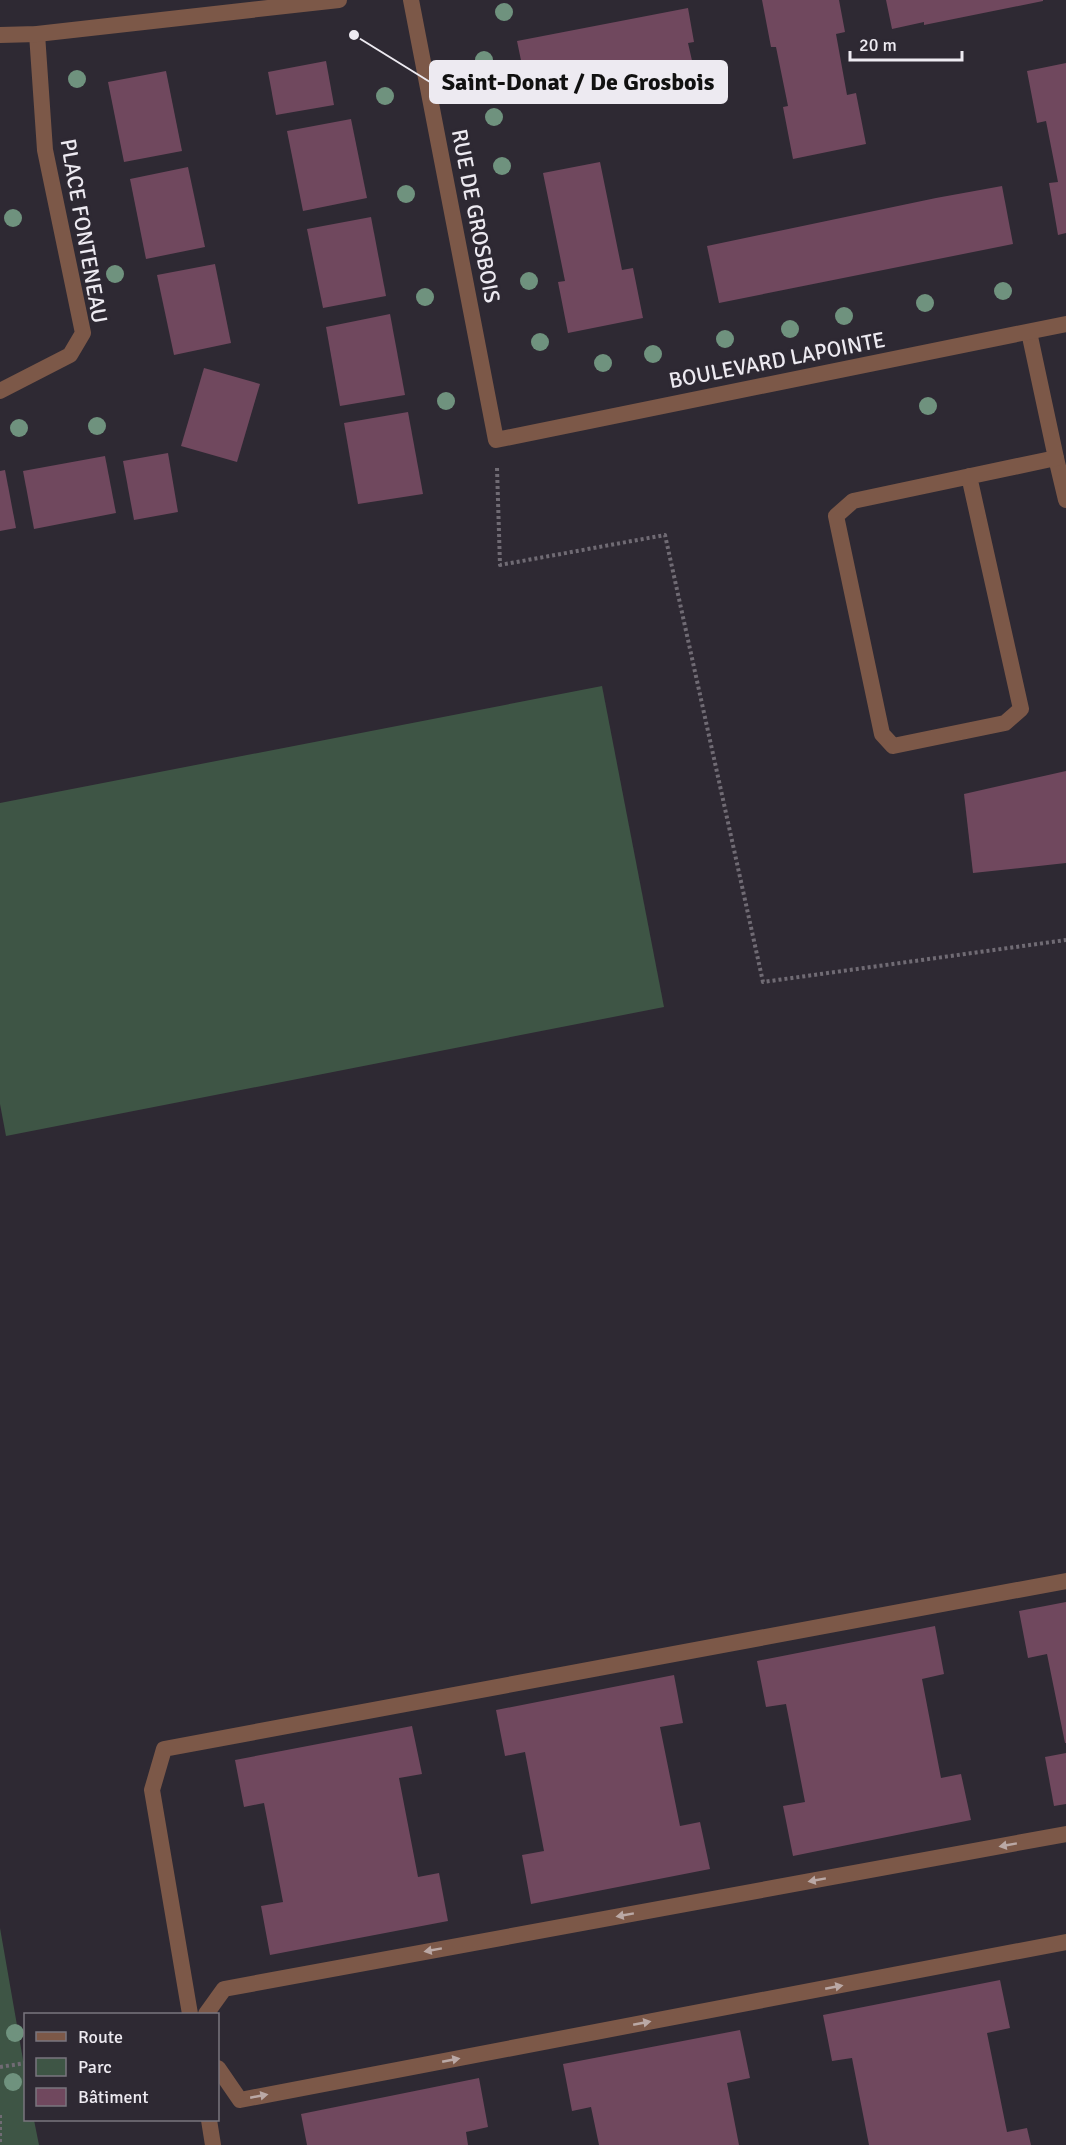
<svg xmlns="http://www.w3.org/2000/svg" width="1066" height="2145" font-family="Signika,sans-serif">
<rect width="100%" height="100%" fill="#2e2933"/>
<!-- green -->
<g fill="#3e5545">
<polygon points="602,686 664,1007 6,1136 0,1104 0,803"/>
<polygon points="0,1928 25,2071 26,2120 34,2120 39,2145 0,2145"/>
</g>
<!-- building -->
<g fill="#70485e">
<polygon points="762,0 839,0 845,32 836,34 847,95 856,93 866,144 793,159 783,107 788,106 776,47 771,47"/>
<polygon points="886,0 1043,0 1043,1 924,25 924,22 892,29"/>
<polygon points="688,8 694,42 688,43 693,65 522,98 516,71 523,70 517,41"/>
<polygon points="326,61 334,105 276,115 268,72"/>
<polygon points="1066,63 1066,233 1058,235 1049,183 1058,182 1046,121 1037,123 1027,71"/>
<polygon points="166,71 182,151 124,162 108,82"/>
<polygon points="351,119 367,198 303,211 287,131"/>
<polygon points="600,162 622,270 633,268 643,318 568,333 558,282 565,281 543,173"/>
<polygon points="188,167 205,247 146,259 130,179"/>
<polygon points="1002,186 1013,244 719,303 707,246 936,198"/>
<polygon points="371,217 386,296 323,308 307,229"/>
<polygon points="215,264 231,343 174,355 157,275"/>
<polygon points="390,314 405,395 340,406 326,327"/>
<polygon points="204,368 260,384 237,462 181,446"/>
<polygon points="408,412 423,494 358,504 344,423"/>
<polygon points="168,453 178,512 134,520 123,461"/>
<polygon points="105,456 116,513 34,529 23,471"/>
<polygon points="5,470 16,528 0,531 0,471"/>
<polygon points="1066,771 1066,863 973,873 964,794"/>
<polygon points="1066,1602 1066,1743 1065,1743 1047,1654 1028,1658 1019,1611"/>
<polygon points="935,1626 944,1674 922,1679 941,1778 961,1774 971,1820 793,1856 783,1806 805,1802 786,1704 766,1707 757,1661"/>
<polygon points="674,1675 683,1723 660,1727 680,1826 700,1822 710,1869 531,1904 522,1855 544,1851 525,1752 505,1756 496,1710"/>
<polygon points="412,1726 422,1774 399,1778 418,1877 439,1873 448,1921 270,1955 261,1906 283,1902 264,1803 244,1807 235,1760"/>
<polygon points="1066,1753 1066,1804 1054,1806 1045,1757"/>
<polygon points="1000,1980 1010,2028 987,2033 1007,2132 1027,2128 1031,2145 869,2145 852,2058 832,2061 823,2015"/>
<polygon points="740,2030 750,2078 727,2083 739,2145 599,2145 591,2107 572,2111 563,2064"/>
<polygon points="479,2078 488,2127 466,2132 468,2145 307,2145 301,2114"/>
</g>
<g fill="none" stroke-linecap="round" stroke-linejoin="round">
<!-- path -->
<g stroke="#706b74" stroke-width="4" stroke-dasharray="3 3" stroke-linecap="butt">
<polyline points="497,468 500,565 665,535 763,982 1066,940"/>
<polyline points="0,2067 26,2063"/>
<polyline points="0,2115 0,2145"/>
</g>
<!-- service -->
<g stroke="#7c5848" stroke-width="16">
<polyline points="1056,458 1066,500"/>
<polyline points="969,476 1021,709 1005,723 893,746 882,734 836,516 853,501 1056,458 1029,332"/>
<polyline points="190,2014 152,1790 164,1749 1066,1581"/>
<polyline points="206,2014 224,1989 1066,1834"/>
<polyline points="218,2068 240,2100 1066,1942"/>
<polyline points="209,2120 213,2145"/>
</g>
<!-- minor -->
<g stroke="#7c5848" stroke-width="16">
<polyline points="411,0 496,440 1066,324"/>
<polyline points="0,391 70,355 83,333 45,150 37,34"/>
</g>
<!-- tertiary -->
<polyline stroke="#7c5848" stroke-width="16" points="0,35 37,34 339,0"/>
</g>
<!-- trees -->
<g fill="#6f927e">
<circle cx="504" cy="12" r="9"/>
<circle cx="484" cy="60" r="9"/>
<circle cx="77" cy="79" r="9"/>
<circle cx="385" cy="96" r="9"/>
<circle cx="494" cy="117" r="9"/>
<circle cx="502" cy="166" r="9"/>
<circle cx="406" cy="194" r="9"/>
<circle cx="13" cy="218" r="9"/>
<circle cx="115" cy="274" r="9"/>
<circle cx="529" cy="281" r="9"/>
<circle cx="1003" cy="291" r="9"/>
<circle cx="425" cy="297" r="9"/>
<circle cx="925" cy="303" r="9"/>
<circle cx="844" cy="316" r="9"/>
<circle cx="790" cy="329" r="9"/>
<circle cx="725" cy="339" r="9"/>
<circle cx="540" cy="342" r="9"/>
<circle cx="653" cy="354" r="9"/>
<circle cx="603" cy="363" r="9"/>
<circle cx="446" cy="401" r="9"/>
<circle cx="928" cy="406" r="9"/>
<circle cx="97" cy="426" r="9"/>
<circle cx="19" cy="428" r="9"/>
<circle cx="15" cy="2033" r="9"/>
<circle cx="13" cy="2082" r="9"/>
</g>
<!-- one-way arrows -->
<defs><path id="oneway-solid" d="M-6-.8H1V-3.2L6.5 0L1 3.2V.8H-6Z" transform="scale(1.5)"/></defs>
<g fill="#baa8a5">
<use href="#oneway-solid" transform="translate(1008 1845) rotate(170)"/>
<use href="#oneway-solid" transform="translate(817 1880) rotate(170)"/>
<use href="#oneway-solid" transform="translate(625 1915) rotate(170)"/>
<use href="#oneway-solid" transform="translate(433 1950) rotate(170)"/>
<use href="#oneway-solid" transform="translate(834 1987) rotate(-11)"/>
<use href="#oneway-solid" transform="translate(642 2023) rotate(-11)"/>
<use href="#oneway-solid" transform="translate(451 2060) rotate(-11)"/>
<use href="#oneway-solid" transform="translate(259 2096) rotate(-11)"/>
</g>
<g text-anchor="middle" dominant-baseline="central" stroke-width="6" stroke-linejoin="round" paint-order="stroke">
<!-- street labels -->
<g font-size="22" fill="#edeaf1" stroke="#2e2933">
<text transform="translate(476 216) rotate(79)">RUE DE GROSBOIS</text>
<text transform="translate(84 231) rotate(80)">PLACE FONTENEAU</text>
<text transform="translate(777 360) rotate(-11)">BOULEVARD LAPOINTE</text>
</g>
</g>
<!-- callouts -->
<path fill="none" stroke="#edeaf1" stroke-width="2" d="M354 35L430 82"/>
<circle fill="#edeaf1" stroke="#2e2933" stroke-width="2" cx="354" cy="35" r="6"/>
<rect fill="#edeaf1" stroke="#edeaf1" stroke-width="2" x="430" y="61" width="297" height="42" rx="6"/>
<g font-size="24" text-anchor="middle" font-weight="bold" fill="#111">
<text x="578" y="90">Saint-Donat / De Grosbois</text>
</g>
<!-- legend -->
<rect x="24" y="2013" width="195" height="108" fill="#2e2933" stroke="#7a767f" stroke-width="1.5"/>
<rect x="36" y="2032" width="30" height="9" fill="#7c5848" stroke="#7a767f" stroke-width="1.5"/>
<text x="78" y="2043" font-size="18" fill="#edeaf1">Route</text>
<rect x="36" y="2058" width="30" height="18" fill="#3e5545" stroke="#7a767f" stroke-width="1.5"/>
<text x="78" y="2073" font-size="18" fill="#edeaf1">Parc</text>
<rect x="36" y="2088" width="30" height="18" fill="#70485e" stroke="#7a767f" stroke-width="1.5"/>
<text x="78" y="2103" font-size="18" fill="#edeaf1">Bâtiment</text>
<!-- scale -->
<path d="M850 51v9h112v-9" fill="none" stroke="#edeaf1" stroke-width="3"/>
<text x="859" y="51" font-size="18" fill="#edeaf1" stroke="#2e2933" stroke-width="4.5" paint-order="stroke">20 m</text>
</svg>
